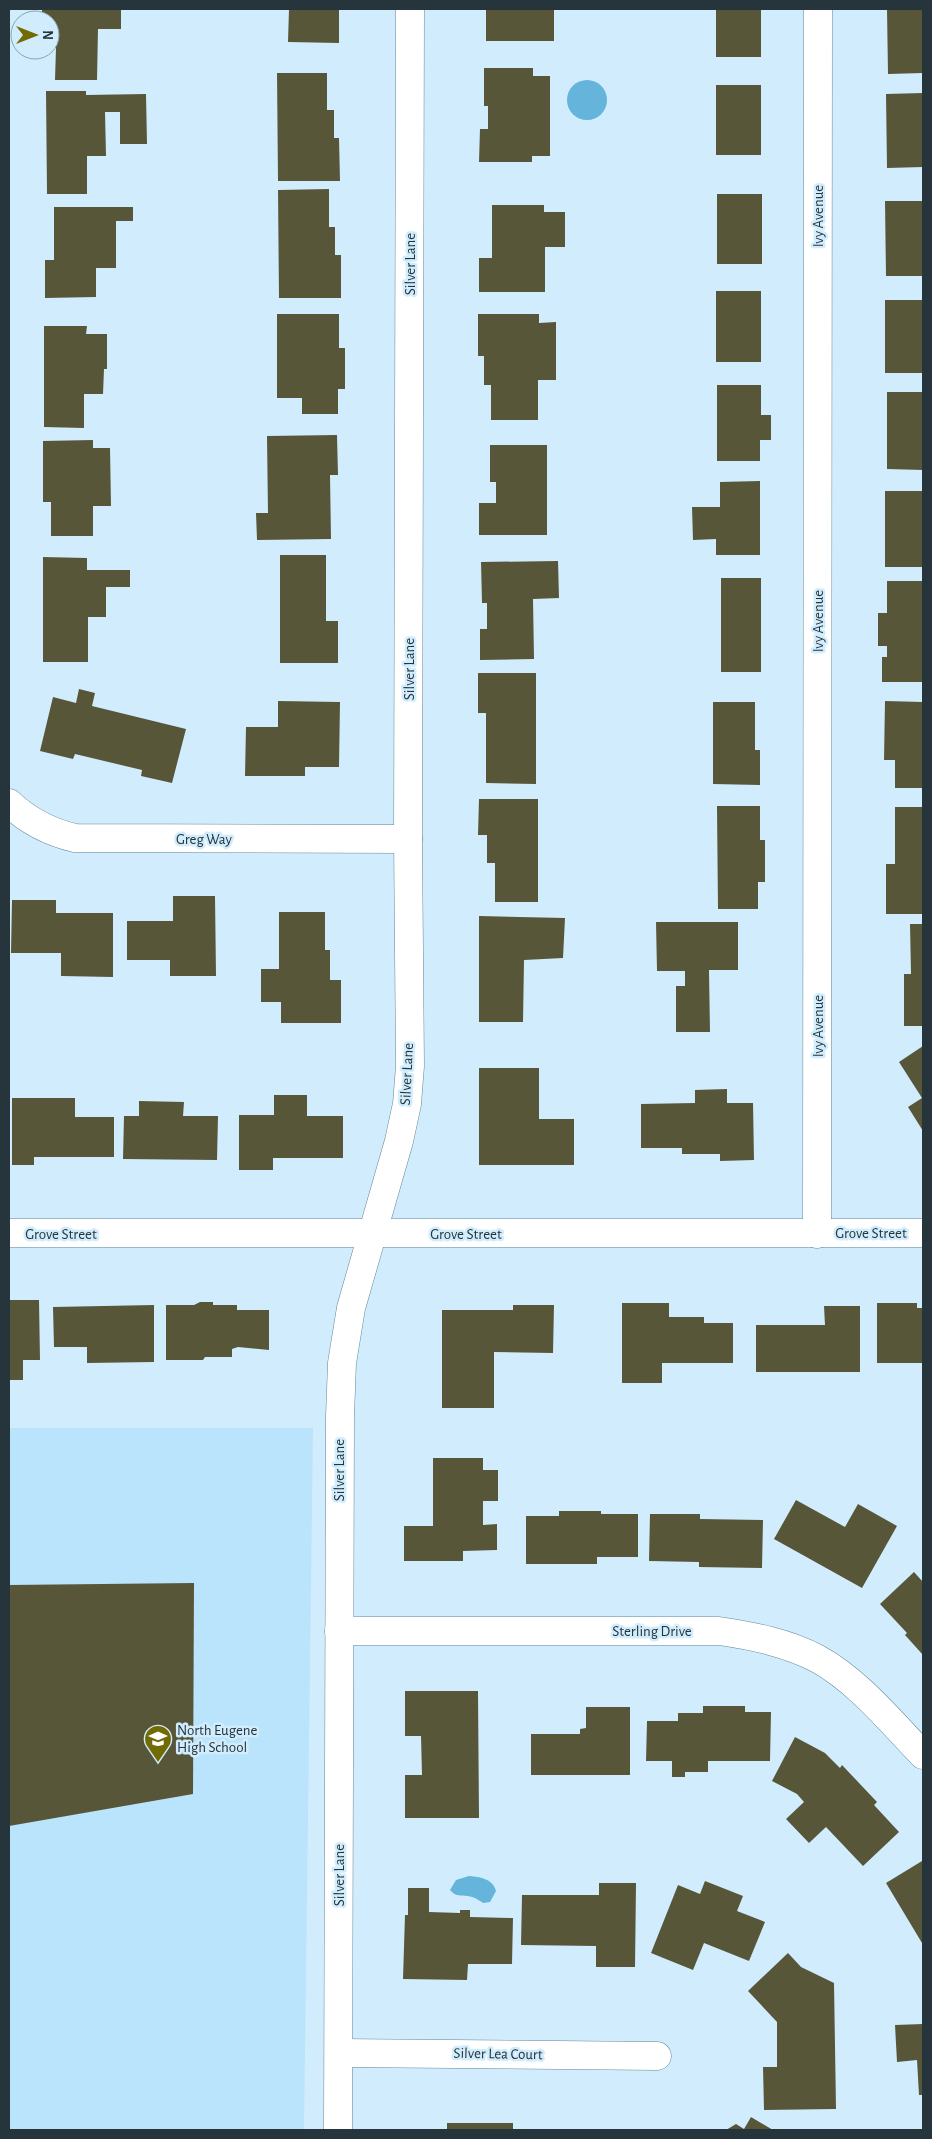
<svg xmlns="http://www.w3.org/2000/svg" width="932" height="2139" font-family="'Alegreya Sans',sans-serif">
<rect width="100%" height="100%" fill="#d1edfd"/>
<!-- built -->
<polygon fill="#b9e4fb" points="9,1428 313,1428 304,2130 9,2130"/>
<!-- water -->
<g fill="#64b4db">
<circle cx="587" cy="100" r="20"/>
<path d="M 469,1876 C 481,1877 493,1879 496,1891 L 490,1902 L 483,1903 C 480,1901 476,1898 472,1897 C 463,1894 458,1899 450,1890 L 456,1880 Z"/>
</g>
<!-- building -->
<g fill="#585639">
<polygon points="42,9 121,9 121,29 98,29 97,80 55,80 56,48 50,48 50,20 42,19"/>
<polygon points="289,9 339,9 339,43 288,42"/>
<rect x="486" y="9" width="68" height="32"/>
<rect x="716" y="9" width="45" height="48"/>
<polygon points="887,9 923,9 923,73 888,74"/>
<polygon points="484,68 533,68 533,76 550,76 550,156 532,156 532,162 479,162 480,129 488,129 488,106 484,106"/>
<polygon points="277,73 327,73 327,110 334,110 334,138 339,138 340,181 278,181"/>
<rect x="716" y="85" width="45" height="70"/>
<polygon points="46,91 86,91 86,95 146,94 147,144 120,144 120,112 105,112 106,156 87,156 87,194 47,194"/>
<polygon points="923,93 923,167 887,168 886,94"/>
<polygon points="329,189 329,227 335,227 335,255 341,255 341,298 279,298 278,190"/>
<rect x="717" y="194" width="45" height="70"/>
<polygon points="885,201 923,201 923,276 886,276"/>
<polygon points="492,205 544,205 544,212 565,212 565,247 545,247 545,292 479,292 479,258 492,258"/>
<polygon points="54,207 133,207 133,221 116,221 116,268 96,268 96,297 45,298 45,260 54,260"/>
<rect x="716" y="291" width="45" height="71"/>
<rect x="885" y="300" width="38" height="73"/>
<polygon points="277,314 339,314 339,348 345,348 345,389 338,389 338,414 302,414 302,398 277,398"/>
<polygon points="478,314 539,314 539,323 556,322 556,380 538,380 538,420 491,420 491,385 484,385 484,356 478,356"/>
<polygon points="44,326 87,326 86,334 107,334 107,369 104,369 103,394 84,394 84,428 44,427"/>
<polygon points="717,385 761,385 761,415 771,415 771,440 760,440 760,461 717,461"/>
<polygon points="887,392 923,392 923,470 887,469"/>
<polygon points="337,435 338,475 330,475 331,539 257,540 256,513 268,513 267,436"/>
<polygon points="93,440 93,448 110,448 111,506 93,506 93,536 51,536 51,502 43,502 43,441"/>
<polygon points="490,445 547,445 547,535 479,535 479,503 496,503 496,482 490,482"/>
<polygon points="760,481 760,555 716,555 716,539 693,540 692,507 720,507 720,482"/>
<rect x="885" y="491" width="38" height="76"/>
<polygon points="280,555 326,555 326,621 338,621 338,663 280,663"/>
<polygon points="43,557 87,558 87,570 130,570 130,587 106,587 106,617 88,617 88,662 43,662"/>
<polygon points="558,561 559,598 533,599 534,659 480,660 480,629 487,629 487,603 482,603 481,562"/>
<rect x="721" y="578" width="40" height="94"/>
<polygon points="887,581 923,581 923,682 882,682 882,657 887,657 887,646 878,646 878,613 887,613"/>
<polygon points="478,673 536,673 536,784 486,783 486,713 478,713"/>
<polygon points="79,689 95,693 92,706 186,729 172,783 141,776 142,770 75,754 73,759 40,751 53,697 76,703"/>
<polygon points="278,701 340,702 339,767 305,767 305,776 245,776 246,727 278,727"/>
<polygon points="885,701 923,702 923,788 895,788 895,760 884,760"/>
<polygon points="713,702 755,702 755,750 760,750 760,785 713,784"/>
<polygon points="479,799 538,799 538,902 495,902 495,863 487,863 487,835 478,835"/>
<polygon points="717,806 760,806 760,840 765,840 765,882 758,882 758,909 718,909"/>
<polygon points="895,807 923,807 923,914 886,914 886,864 895,864"/>
<polygon points="173,896 215,896 216,976 170,976 170,960 127,960 127,921 173,921"/>
<polygon points="12,900 56,900 56,913 113,913 113,977 61,976 61,953 11,953"/>
<polygon points="279,912 325,912 325,950 330,950 330,980 341,980 341,1023 281,1023 281,1002 261,1002 261,969 279,969"/>
<polygon points="479,916 565,918 563,958 524,960 523,1022 479,1022"/>
<polygon points="656,922 738,922 738,970 709,970 710,1032 676,1032 676,986 685,986 685,971 657,971"/>
<polygon points="910,924 923,924 923,1026 904,1026 904,974 911,974"/>
<polygon points="923,1046 923,1131 908,1107 922,1098 899,1062"/>
<polygon points="479,1068 539,1068 539,1119 574,1119 574,1165 479,1165"/>
<polygon points="727,1089 727,1103 753,1103 754,1160 720,1161 720,1154 682,1154 682,1148 641,1148 641,1104 695,1103 695,1090"/>
<polygon points="274,1095 307,1095 307,1116 343,1116 343,1158 273,1158 273,1170 239,1170 239,1115 274,1115"/>
<polygon points="12,1098 75,1098 75,1117 114,1117 114,1157 34,1157 34,1165 12,1165"/>
<polygon points="139,1101 184,1102 183,1116 218,1116 217,1160 123,1159 124,1116 139,1116"/>
<polygon points="9,1300 39,1300 40,1360 23,1360 23,1380 9,1380"/>
<polygon points="200,1302 213,1302 213,1305 237,1305 237,1310 269,1310 269,1350 238,1347 232,1349 232,1357 205,1357 203,1360 166,1360 166,1305 194,1305"/>
<polygon points="622,1303 669,1303 669,1317 704,1317 704,1323 733,1323 733,1363 662,1363 662,1383 622,1383"/>
<polygon points="877,1303 917,1303 917,1308 923,1308 923,1363 877,1363"/>
<polygon points="154,1305 154,1362 87,1363 87,1347 54,1347 53,1307"/>
<polygon points="513,1305 554,1305 553,1353 494,1352 494,1408 442,1408 442,1310 513,1310"/>
<polygon points="824,1306 860,1306 860,1372 756,1372 756,1325 825,1325"/>
<polygon points="433,1458 483,1458 483,1470 498,1470 498,1501 483,1501 483,1525 497,1524 497,1550 463,1551 463,1561 404,1561 404,1526 433,1526"/>
<polygon points="796,1500 845,1527 858,1504 897,1526 862,1588 774,1539"/>
<polygon points="559,1511 601,1511 601,1514 638,1514 638,1557 597,1557 597,1564 526,1564 526,1516 559,1516"/>
<polygon points="650,1514 700,1514 700,1519 763,1520 762,1568 699,1567 699,1562 649,1561"/>
<polygon points="914,1572 923,1582 923,1655 905,1635 907,1633 880,1604"/>
<polygon points="194,1583 193,1794 9,1826 9,1585"/>
<polygon points="405,1691 478,1691 479,1818 405,1818 405,1775 422,1775 421,1736 405,1736"/>
<polygon points="703,1706 745,1706 745,1712 771,1712 770,1761 708,1761 708,1772 685,1772 685,1777 672,1777 672,1761 646,1761 647,1721 678,1721 678,1713 703,1713"/>
<polygon points="586,1707 630,1707 630,1775 531,1775 531,1734 580,1734 580,1729 586,1728"/>
<polygon points="795,1737 825,1753 840,1768 842,1765 877,1802 874,1805 899,1832 863,1866 826,1827 809,1843 786,1819 804,1802 797,1794 772,1781"/>
<polygon points="922,1861 923,1942 922,1943 886,1883"/>
<polygon points="705,1881 743,1896 737,1911 765,1922 749,1961 704,1943 693,1970 651,1953 678,1885 700,1894"/>
<polygon points="599,1883 636,1883 635,1967 596,1967 596,1946 521,1945 522,1895 599,1895"/>
<polygon points="408,1888 429,1888 429,1912 460,1913 460,1910 470,1910 470,1917 513,1918 512,1964 468,1964 467,1980 403,1979 405,1915 408,1915"/>
<polygon points="788,1953 801,1967 834,1983 836,2109 764,2110 763,2067 777,2067 777,2022 748,1991"/>
<polygon points="923,2024 923,2095 919,2095 917,2060 897,2062 895,2025"/>
<polygon points="751,2117 773,2130 726,2130 736,2124 744,2129"/>
<rect x="447" y="2123" width="66" height="7"/>
</g>
<g fill="none" stroke-linecap="round" stroke-linejoin="round">
<defs>
<g id="minor">
<path d="M 9,803 C 28,821 49,832 75,838 L 408,839"/>
<polyline points="9,1233 923,1233"/>
<polyline points="817,1234 818,9"/>
<path d="M 339,1631 L 719,1631 C 753,1636 788,1643 818,1659 C 858,1681 892,1723 923,1755"/>
<polyline points="339,2053 657,2056"/>
<polyline points="338,2130 340,1416 342,1363 351,1308 399,1141 407,1104 410,1066 408,839 410,9"/>
</g>
</defs>
<!-- minor casing -->
<use href="#minor" stroke="#658697" stroke-width="29"/>
<!-- minor -->
<use href="#minor" stroke="#fff" stroke-width="28"/>
</g>
<!-- icons -->
<defs>
<symbol id="school-pin" viewBox="-11 -11 22 30"><path d="M0 17L-7.5 6A9.5 9.5 0 1 1 7.5 6Z" fill="#726b04" stroke="#d1edfd"/><path d="M0-5L7-2L0 1L-7-2ZM-4 1L0 2.5L4 1V4Q0 6-4 4Z" fill="#fff"/></symbol>
</defs>
<g fill-rule="evenodd">
<use href="#school-pin" x="142" y="1723" width="32" height="43"/>
</g>
<g text-anchor="middle" dominant-baseline="central" stroke-width="5" stroke-linejoin="round" paint-order="stroke">
<!-- street labels -->
<g font-size="15" fill="#26343b" stroke="#d1edfd">
<text transform="translate(818 216) rotate(-90)">Ivy Avenue</text>
<text transform="translate(410 264) rotate(-90)">Silver Lane</text>
<text transform="translate(818 621) rotate(-90)">Ivy Avenue</text>
<text transform="translate(409 669) rotate(-90)">Silver Lane</text>
<text x="204" y="839">Greg Way</text>
<text transform="translate(818 1026) rotate(-90)">Ivy Avenue</text>
<text transform="translate(407 1074) rotate(-87)">Silver Lane</text>
<text x="871" y="1233">Grove Street</text>
<text x="61" y="1234">Grove Street</text>
<text x="466" y="1234">Grove Street</text>
<text transform="translate(339 1470) rotate(-90)">Silver Lane</text>
<text x="652" y="1631">Sterling Drive</text>
<text transform="translate(339 1875) rotate(-90)">Silver Lane</text>
<text transform="translate(498 2054) rotate(1)">Silver Lea Court</text>
</g>
<!-- poi labels -->
<g font-size="15" fill="#26343b" stroke="#d1edfd" text-anchor="start">
<text x="177" y="1730">North Eugene<tspan x="177" dy="17">High School</tspan></text>
</g>
</g>
<!-- border -->
<rect width="932" height="2139" fill="none" stroke="#26343b" stroke-width="20"/>
<!-- north arrow -->
<g transform="translate(35 35) rotate(90)"><circle r="24" fill="#d1edfd" stroke="#8da3af"/>
<path d="M0-4L9 19L0 12L-9 19Z" fill="#726b04"/>
<text y="-8" font-size="14" font-weight="bold" text-anchor="middle" fill="#26343b">N</text>
</g>
</svg>
